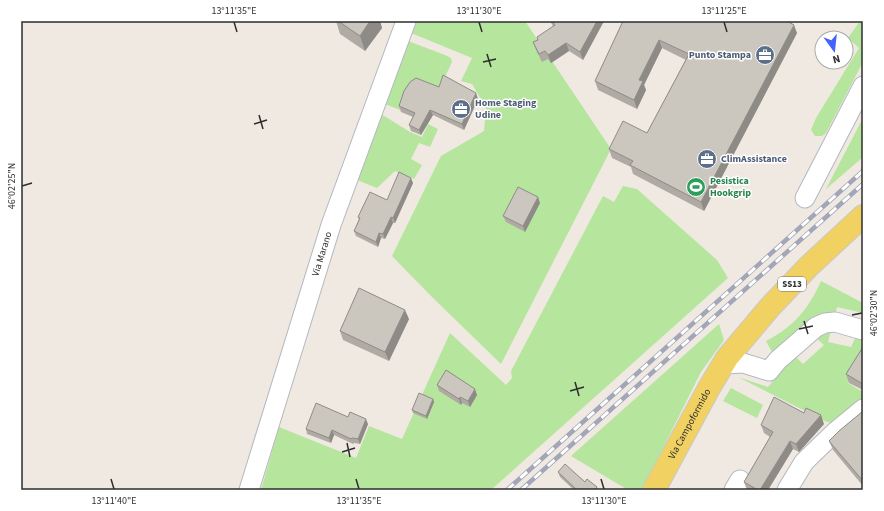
<svg xmlns="http://www.w3.org/2000/svg" width="884" height="511" font-family="'Source Sans 3',sans-serif">
<rect width="100%" height="100%" fill="#efe9e1"/>
<!-- green -->
<g fill="#b6e59e">
<polygon points="416,21 525,21 611,149 501,364 431,296 392,256 441,156 484,131 486,108 472,84 461,81 472,58 411,33"/>
<polygon points="860,21 863,21 863,62 826,133 822,136 815,136 811,130 816,118 859,48 848,38"/>
<polygon points="408,41 445,55 451,58 452,62 438,92 404,96 400,110 385,104"/>
<polygon points="381,114 410,132 422,137 428,124 438,129 430,147 419,143 411,159 422,165 414,179 395,171 377,188 357,180"/>
<polygon points="863,118 863,157 826,189"/>
<polygon points="623,186 637,189 717,260 728,278 491,490 261,490 279,427 356,458 369,426 402,439 450,333 506,385 512,378 511,371 603,196 614,202"/>
<path d="M 821,281 L 863,303 L 863,313 L 837,307 L 835,317 L 773,354 L 766,341 C 792,328 809,309 821,281 Z"/>
<polygon points="719,324 724,340 701,372 642,490 628,490 571,456"/>
<polygon points="831,330 828,342 851,347 856,336 863,338 863,358 848,383 863,392 863,399 834,423 827,422 738,377 768,387 794,355 803,364 824,345 815,337"/>
<polygon points="731,388 763,405 757,418 723,401"/>
</g>
<g fill="none" stroke-linecap="round" stroke-linejoin="round">
<defs>
<g id="minor">
<polyline points="805,198 863,86"/>
<polyline points="723,364 743,363 769,371 778,360 816,327 825,323 835,322 863,330"/>
<path id="s1" d="M 249,490 L 331,225 L 406,21"/>
<polyline points="734,490 740,480"/>
<polyline points="787,490 804,462 835,432 863,409"/>
</g>
<g id="major">
<path id="s2" d="M 654,490 L 709,388 L 727,358 L 770,307 L 809,266 L 863,216"/>
</g>
</defs>
<!-- minor casing -->
<use href="#minor" stroke="#b4b7c1" stroke-width="21"/>
<!-- major casing -->
<use href="#major" stroke="#c9c9c9" stroke-width="24"/>
<!-- minor -->
<use href="#minor" stroke="#fff" stroke-width="19"/>
<!-- major -->
<use href="#major" stroke="#f2d163" stroke-width="22"/>
<defs>
<g id="rail">
<polyline points="507,490 863,171"/>
<polyline points="521,490 863,184"/>
</g>
</defs>
<!-- rail casing -->
<use href="#rail" stroke="#a3a6b8" stroke-width="4.5"/>
<!-- rail -->
<use href="#rail" stroke="#fff" stroke-width="3" stroke-dasharray="9" stroke-linecap="butt"/>
</g>
<!-- wall -->
<g fill="#afaba4">
<polygon points="336,21 380,21 382,28 365,51 340,34"/>
<polygon points="550,21 604,21 583,60 569,51 551,63 548,59 542,62 536,50 533,42 538,40 553,26"/>
<polygon points="623,21 797,33 704,211 633,174 631,167 612,158 609,149 647,133 686,60 662,48 644,85 646,90 637,109 598,90 595,81"/>
<polygon points="439,87 478,99 464,130 433,115 421,135 411,131 409,125 413,117 401,112 399,106"/>
<polygon points="413,183 395,223 393,223 385,239 381,238 378,247 356,236 354,231 359,220 358,217 387,200"/>
<polygon points="540,203 525,232 506,222 503,216"/>
<polygon points="409,319 389,361 343,340 340,331"/>
<polygon points="863,347 863,390 849,383 846,374"/>
<polygon points="437,385 477,395 470,407 462,403 461,405 439,391"/>
<polygon points="433,399 434,402 427,419 413,413 412,410"/>
<polygon points="863,411 863,486 833,450 829,441"/>
<polygon points="348,417 368,424 360,444 354,443 353,444 334,435 331,443 307,434 306,429"/>
<polygon points="824,424 799,452 793,449 768,490 747,490 744,482 770,437 764,433 761,425"/>
<polygon points="558,472 585,482 597,487 598,490 574,490 560,477"/>
</g>
<!-- shaded-wall -->
<g fill="#8e8b86">
<polygon points="370,21 380,21 382,28 365,51 360,36"/>
<polygon points="597,21 604,21 583,60 580,52"/>
<polygon points="794,25 797,33 704,211 701,202"/>
<polygon points="659,40 662,48 644,85 646,90 637,109 634,100 639,80"/>
<polygon points="566,43 569,51 551,63 548,55"/>
<polygon points="476,93 478,99 464,130 462,124"/>
<polygon points="430,110 433,115 421,135 419,130"/>
<polygon points="411,178 413,183 395,223 393,218"/>
<polygon points="538,197 540,203 525,232 523,226"/>
<polygon points="391,217 393,223 385,239 383,234"/>
<polygon points="379,233 381,238 378,247 376,242"/>
<polygon points="405,310 409,319 389,361 385,352"/>
<polygon points="475,389 477,395 470,407 468,401"/>
<polygon points="460,397 462,403 461,405 459,399"/>
<polygon points="433,399 434,402 427,419 426,416"/>
<polygon points="821,415 824,424 799,452 796,444"/>
<polygon points="366,419 368,424 360,444 358,439"/>
<polygon points="332,430 334,435 331,443 329,438"/>
<polygon points="790,441 793,449 768,490 760,490"/>
</g>
<!-- building -->
<g fill="#cbc7bf" stroke="#8e8b86">
<polygon points="338,21 370,21 360,36"/>
<polygon points="552,21 597,21 580,52 566,43 548,55 545,51 539,54 533,42 538,40 537,37 555,25"/>
<polygon points="623,21 787,21 794,25 701,202 630,165 633,161 609,149 623,121 647,133 689,54 659,40 639,80 643,81 634,100 595,81"/>
<polygon points="443,75 476,93 462,124 430,110 419,130 409,125 415,113 399,106 404,91 410,82 416,78 439,87"/>
<polygon points="399,172 411,178 393,218 391,217 383,234 379,233 376,242 354,231 360,218 358,217 370,192 387,200"/>
<polygon points="518,187 538,197 523,226 503,216"/>
<polygon points="359,288 405,310 385,352 340,331"/>
<polygon points="863,347 863,384 846,374"/>
<polygon points="446,370 475,389 468,401 460,397 459,399 437,385"/>
<polygon points="419,393 433,399 426,416 412,410"/>
<polygon points="774,397 804,413 806,408 821,415 796,444 790,441 760,490 758,490 744,482 773,432 761,425"/>
<polygon points="316,403 348,417 350,412 366,419 358,439 352,438 351,439 332,430 329,438 306,429"/>
<polygon points="863,411 863,481 829,441 839,431"/>
<polygon points="565,464 585,482 587,479 597,487 595,490 577,490 558,472"/>
</g>
<!-- ticks -->
<path fill="none" stroke="#2e2e2e" stroke-width="1.5" d="M 234,22 L 237,32M 479,22 L 482,32M 724,22 L 727,32M 487,54 L 491,67M 483,62 L 496,59M 259,115 L 263,129M 254,124 L 267,120M 22,186 L 32,183M 852,315 L 862,313M 804,321 L 808,334M 799,329 L 813,326M 575,382 L 579,396M 570,391 L 584,387M 347,443 L 350,457M 342,452 L 355,448M 111,479 L 114,489M 356,479 L 359,489M 601,479 L 604,489"/>
<!-- icons -->
<defs>
<symbol id="office-disc" viewBox="-11 -11 22 22"><circle r="9.5" fill="#5c6f8a" stroke="#fff"/><path d="M-6-3h4V-5.5h4V-3h4V5H-6ZM-1-4.5V-3h2v-1.5ZM-6 0V1H6V0Z" fill="#fff"/></symbol>
<symbol id="stadium-disc" viewBox="-11 -11 22 22"><circle r="9.5" fill="#2e9e5b" stroke="#fff"/><path d="M0-5a6.5 5 0 1 0 0 10a6.5 5 0 1 0 0-10ZM-3.5-1.8h7v3.6h-7Z" fill="#fff"/></symbol>
</defs>
<g fill-rule="evenodd">
<use href="#office-disc" x="754" y="44" width="22" height="22"/>
<use href="#office-disc" x="450" y="98" width="22" height="22"/>
<use href="#office-disc" x="696" y="148" width="22" height="22"/>
<use href="#stadium-disc" x="685" y="176" width="22" height="22"/>
</g>
<g text-anchor="middle" dominant-baseline="central" stroke-width="3" stroke-linejoin="round" paint-order="stroke">
<!-- shield labels -->
<rect fill="#fff" stroke="#6d6d6d" stroke-width="1" x="778" y="277" width="28" height="14" rx="3"/>
<g font-size="9" font-weight="bold" fill="#2e2e2e">
<text x="792" y="284">SS13</text>
</g>
<!-- service labels -->
<g font-size="10" font-weight="bold" fill="#4e5e75" stroke="#fff" text-anchor="start">
<text x="751" y="55" text-anchor="end">Punto Stampa</text>
<text x="475" y="103">Home Staging<tspan x="475" dy="12">Udine</tspan></text>
<text x="721" y="159">ClimAssistance</text>
</g>
<!-- leisure labels -->
<g font-size="10" font-weight="bold" fill="#27864d" stroke="#fff" text-anchor="start">
<text x="710" y="181">Pesistica<tspan x="710" dy="12">Hookgrip</tspan></text>
</g>
<!-- street labels -->
<g font-size="10" fill="#2e2e2e" stroke="#fff">
<text stroke="none"><textPath href="#s1" startOffset="247">Via Marano</textPath></text>
<text stroke="none"><textPath href="#s2" startOffset="75">Via Campoformido</textPath></text>
</g>
</g>
<!-- border -->
<rect width="884" height="511" fill="none" stroke="#ffffff" stroke-width="44"/>
<!-- north arrow -->
<g transform="translate(834 50) rotate(165)"><circle r="19" fill="#ffffff" stroke="#ababab"/>
<path d="M0-3L7 15L0 10L-7 15Z" fill="#4264fb"/>
<text y="-6" font-size="11" font-weight="bold" text-anchor="middle" fill="#2e2e2e">N</text>
</g>
<rect x="22" y="22" width="840" height="467" fill="none" stroke="#2e2e2e" stroke-width="1.5"/>
<g font-size="10" text-anchor="middle" fill="#2e2e2e">
<text x="234" y="14">13°11'35"E</text>
<text x="479" y="14">13°11'30"E</text>
<text x="724" y="14">13°11'25"E</text>
<text transform="translate(11 186) rotate(-90)" y="4">46°02'25"N</text>
<text transform="translate(873 313) rotate(-90)" y="4">46°02'30"N</text>
<text x="114" y="504">13°11'40"E</text>
<text x="359" y="504">13°11'35"E</text>
<text x="604" y="504">13°11'30"E</text>
</g>
</svg>
